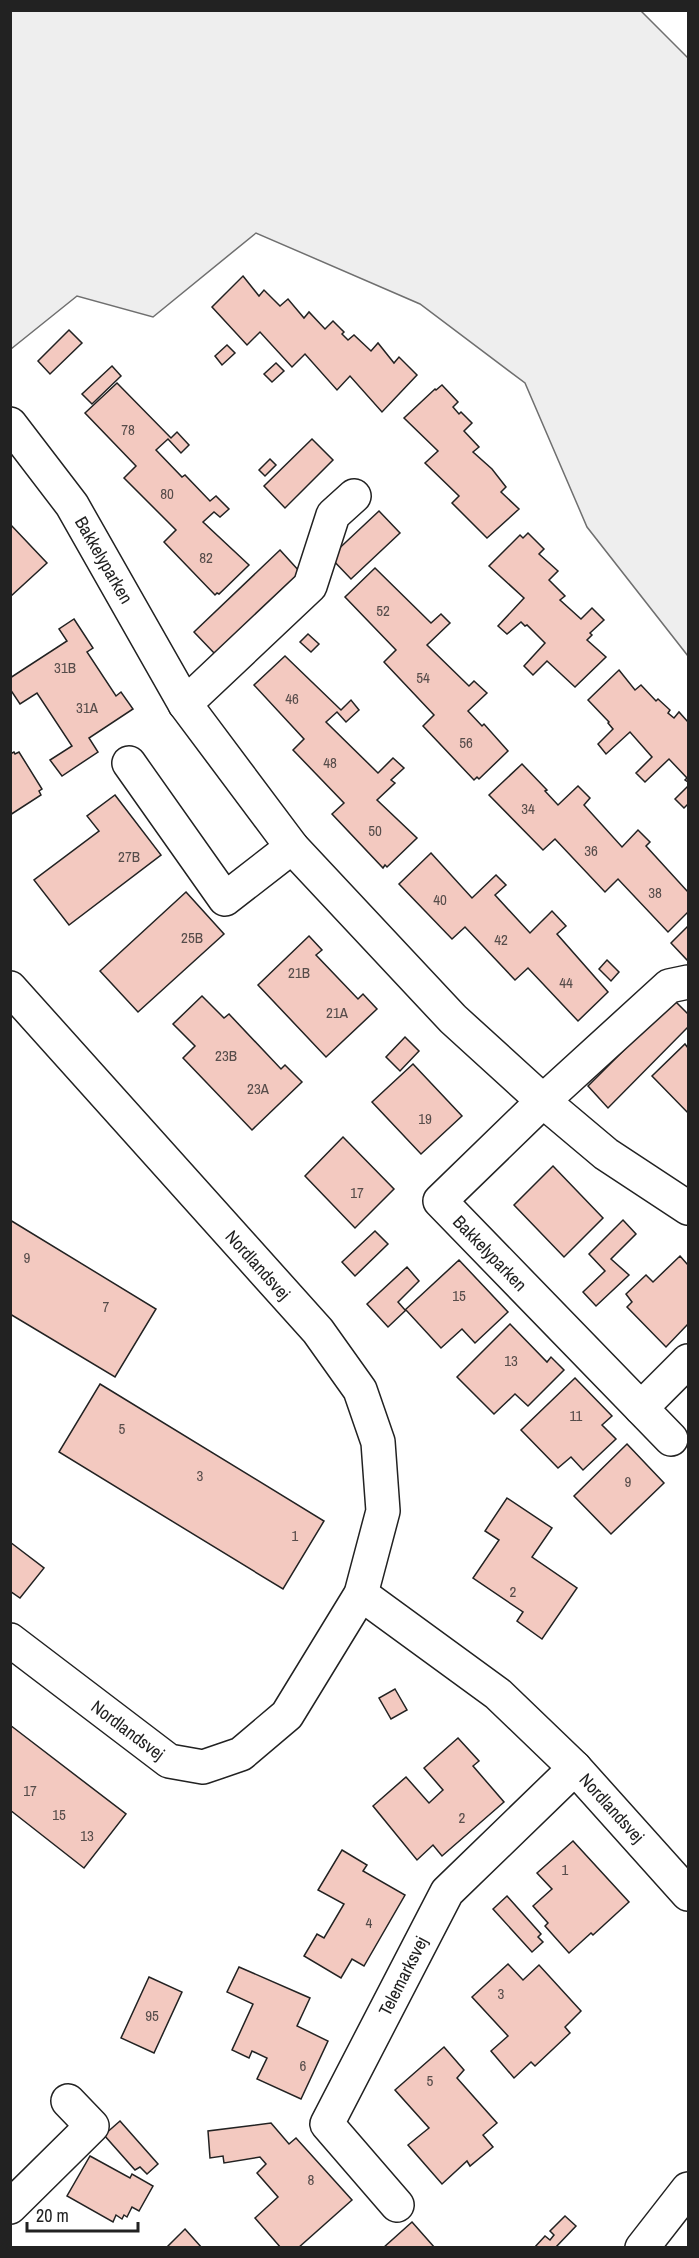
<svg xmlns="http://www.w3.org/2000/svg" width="699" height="2258" font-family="'Archivo Narrow',sans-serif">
<rect width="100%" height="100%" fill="#fff"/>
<!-- green -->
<polygon fill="#eee" stroke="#6f6f6f" stroke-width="1.5" points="11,10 641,11 688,58 688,656 587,527 525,383 420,304 256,233 153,317 77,296 11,349"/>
<!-- building -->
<g fill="#f3c9c0" stroke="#222" stroke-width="1.5">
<polygon points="243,276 259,296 264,290 280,306 288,299 304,318 309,312 325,329 333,321 344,332 342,334 348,340 354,335 371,351 378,343 394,363 399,357 417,375 382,412 350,376 337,390 305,354 292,367 260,332 247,345 212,307"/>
<polygon points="69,330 82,343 50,374 38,361"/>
<polygon points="227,345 235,353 222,365 215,356"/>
<polygon points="276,363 284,371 272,382 264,374"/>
<polygon points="112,366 121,376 92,404 82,394"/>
<polygon points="117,383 171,438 177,432 189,445 181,453 168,439 156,450 182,477 185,475 210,501 216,496 229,509 220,517 214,512 203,522 249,565 219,594 217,593 215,595 164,542 176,530 124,478 136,466 85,413"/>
<polygon points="442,385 458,402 453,407 459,414 461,412 472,423 464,431 479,447 473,452 492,469 506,487 501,492 519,509 487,538 452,503 459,496 425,463 438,451 404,418 435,389 436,390"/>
<polygon points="312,439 333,460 285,508 264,486"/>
<polygon points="270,459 276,465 265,476 259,470"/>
<polygon points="379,511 400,533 351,579 330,557"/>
<polygon points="10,524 47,563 11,596 10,596"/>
<polygon points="528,533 544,549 539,554 558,571 549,580 565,596 560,600 581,619 592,608 604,620 590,633 592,635 587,640 606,657 575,687 547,661 533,675 524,666 545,643 527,625 525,626 521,622 507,634 498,626 524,598 489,566 520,535 523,538"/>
<polygon points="280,550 300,572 215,654 194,632"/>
<polygon points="375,568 431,623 441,614 450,623 427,645 469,686 474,681 487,693 468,711 482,726 484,724 508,751 479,779 477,777 474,780 423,726 434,715 384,662 396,650 345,597"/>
<polygon points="74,619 93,648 87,652 116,696 121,692 133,709 89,738 98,752 62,776 50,760 72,746 37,693 20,704 10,689 10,678 67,641 59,629"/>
<polygon points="308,634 319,644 311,652 300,642"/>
<polygon points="285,656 341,710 351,700 359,710 346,722 337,712 326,722 378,773 393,758 404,768 391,780 395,783 377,800 417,838 387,867 385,865 383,868 332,814 344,803 293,750 304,739 254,685"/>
<polygon points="619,670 635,690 641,685 656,701 658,699 670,710 668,713 674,718 679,712 688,722 688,782 685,780 687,778 669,759 645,782 636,773 652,757 630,732 606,754 598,744 613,729 608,723 609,722 588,700"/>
<polygon points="14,752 15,754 19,752 42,789 39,791 41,795 10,815 10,754"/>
<polygon points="522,764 547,790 545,791 558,805 578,786 590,798 584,805 622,847 638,830 650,842 646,846 688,892 688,912 668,932 618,879 605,892 555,839 543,850 489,795"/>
<polygon points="688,786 688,804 684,808 675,799"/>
<polygon points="115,795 161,855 69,925 34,880 99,831 87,816"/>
<polygon points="431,853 472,898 496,875 506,885 495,895 530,933 552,911 566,926 557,934 608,992 578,1021 528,968 515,980 465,927 452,939 399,884"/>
<polygon points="186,892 224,934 138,1012 100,971"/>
<polygon points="688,926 688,961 671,943"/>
<polygon points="309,936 322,950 316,955 358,999 363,994 377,1009 326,1057 258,985"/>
<polygon points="607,960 619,972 611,981 599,969"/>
<polygon points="202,996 224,1018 229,1014 281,1069 285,1065 302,1082 252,1130 183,1058 195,1046 173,1024"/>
<polygon points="674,1000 688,1014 688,1027 608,1108 588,1086"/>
<polygon points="405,1037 419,1051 400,1071 386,1057"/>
<polygon points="685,1044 688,1048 688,1113 652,1076"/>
<polygon points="413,1064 462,1116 421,1154 372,1102"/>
<polygon points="343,1137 394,1189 355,1228 305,1176"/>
<polygon points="553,1166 603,1218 564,1257 514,1205"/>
<polygon points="10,1220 156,1309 115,1377 10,1314"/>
<polygon points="623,1220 636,1234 611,1259 629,1275 596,1306 583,1292 605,1271 589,1254"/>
<polygon points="375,1231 388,1244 355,1276 342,1262"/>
<polygon points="680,1256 688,1265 688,1324 666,1347 627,1307 632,1302 626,1294 646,1275 653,1282"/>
<polygon points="459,1260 508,1312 475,1343 462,1329 441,1348 406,1310 388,1327 367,1304 407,1267 419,1281 398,1302 405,1310"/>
<polygon points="510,1324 547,1362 551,1357 564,1370 528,1406 515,1394 494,1414 457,1377"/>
<polygon points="575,1378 612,1416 602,1425 616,1439 583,1470 571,1457 558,1468 521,1430"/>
<polygon points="100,1384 324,1521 283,1589 59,1452"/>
<polygon points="627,1444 664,1483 611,1534 574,1496"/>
<polygon points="507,1498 552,1528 532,1557 577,1588 542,1639 517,1621 523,1612 473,1578 499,1540 485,1531"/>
<polygon points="10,1542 44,1568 20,1598 10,1591"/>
<polygon points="395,1689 407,1710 391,1719 379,1698"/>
<polygon points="10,1725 126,1814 84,1868 10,1810"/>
<polygon points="458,1738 479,1761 473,1766 504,1802 442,1856 433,1845 417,1860 373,1806 406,1777 429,1803 443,1790 424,1768"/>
<polygon points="573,1841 629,1902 593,1935 591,1933 569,1953 545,1926 548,1923 533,1906 552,1889 537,1873"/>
<polygon points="342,1850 367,1865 363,1871 405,1895 364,1966 352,1959 341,1978 304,1956 317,1934 324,1938 344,1904 318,1890"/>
<polygon points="507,1896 541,1934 538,1937 543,1942 532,1952 493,1909"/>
<polygon points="508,1964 523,1980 539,1965 581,2011 565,2027 570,2033 535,2066 531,2062 514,2078 491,2051 508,2036 472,1997"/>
<polygon points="239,1967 310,1998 297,2026 328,2041 301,2099 257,2079 267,2058 252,2051 249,2058 232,2050 253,2004 227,1992"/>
<polygon points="149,1977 182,1992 154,2053 121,2038"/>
<polygon points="444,2047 464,2070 457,2078 497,2123 483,2135 493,2147 470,2166 467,2161 442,2184 408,2145 429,2128 395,2090"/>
<polygon points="120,2121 158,2164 147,2174 140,2167 135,2170 104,2135"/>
<polygon points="271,2123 289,2144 296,2138 352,2200 298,2248 281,2248 255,2218 278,2197 257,2173 266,2164 260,2157 224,2163 223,2156 210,2158 208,2131"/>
<polygon points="90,2156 130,2178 132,2174 153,2186 139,2211 132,2207 127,2217 124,2215 122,2219 116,2215 113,2222 67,2196"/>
<polygon points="565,2216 576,2226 555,2248 534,2248 545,2236 550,2240 554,2235 550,2231"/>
<polygon points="412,2222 435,2248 383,2248"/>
<polygon points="185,2229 202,2248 166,2248"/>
</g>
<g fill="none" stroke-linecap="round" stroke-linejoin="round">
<defs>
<g id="minor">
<polyline points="10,424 72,505 185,704 292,847 453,1019 543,1101 606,1154 688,1208"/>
<polyline points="185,704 310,586 333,515 354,496"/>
<polyline points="129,763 225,899 292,847"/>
<polyline points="10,988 318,1331 360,1390 378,1442 383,1511 361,1594 287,1715 241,1754 203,1767 169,1761 10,1640"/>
<polyline points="641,1408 688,1361"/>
<polyline points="671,1439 440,1201 543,1101 669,986 688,982"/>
<polyline points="361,1594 498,1694 575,1768 688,1894"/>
<polyline points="397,2205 327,2124 447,1892 575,1768"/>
<polyline points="10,2207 92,2126 68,2101"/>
</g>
<polyline id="secondary" points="642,2248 688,2189"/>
</defs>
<!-- minor casing -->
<use href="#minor" stroke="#222" stroke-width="36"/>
<!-- secondary casing -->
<use href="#secondary" stroke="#222" stroke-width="36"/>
<!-- minor -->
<use href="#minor" stroke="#fff" stroke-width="33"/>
<!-- secondary -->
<use href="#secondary" stroke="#fff" stroke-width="33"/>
</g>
<g text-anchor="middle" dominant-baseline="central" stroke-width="4.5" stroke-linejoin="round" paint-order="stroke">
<!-- number labels -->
<g font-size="15" fill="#564c4a">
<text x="128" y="429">78</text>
<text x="167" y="493">80</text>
<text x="206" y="557">82</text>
<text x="383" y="610">52</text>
<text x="65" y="667">31B</text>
<text x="423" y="677">54</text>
<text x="292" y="698">46</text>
<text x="87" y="707">31A</text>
<text x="466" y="742">56</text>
<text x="330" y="762">48</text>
<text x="528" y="808">34</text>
<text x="375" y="830">50</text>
<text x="591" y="850">36</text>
<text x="129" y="856">27B</text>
<text x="655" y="892">38</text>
<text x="440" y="899">40</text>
<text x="192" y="937">25B</text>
<text x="501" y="939">42</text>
<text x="299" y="972">21B</text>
<text x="566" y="982">44</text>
<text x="337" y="1012">21A</text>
<text x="226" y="1055">23B</text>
<text x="258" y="1088">23A</text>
<text x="425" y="1118">19</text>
<text x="357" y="1192">17</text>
<text x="27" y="1257">9</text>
<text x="459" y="1295">15</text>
<text x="106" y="1306">7</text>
<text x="511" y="1360">13</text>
<text x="576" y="1415">11</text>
<text x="122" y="1428">5</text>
<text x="200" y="1475">3</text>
<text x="628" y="1481">9</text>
<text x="295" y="1535">1</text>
<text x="513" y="1591">2</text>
<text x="30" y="1790">17</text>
<text x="59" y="1814">15</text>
<text x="462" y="1817">2</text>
<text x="87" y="1835">13</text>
<text x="565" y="1869">1</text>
<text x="369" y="1922">4</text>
<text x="501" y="1993">3</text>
<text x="152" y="2015">95</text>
<text x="303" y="2065">6</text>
<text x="430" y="2080">5</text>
<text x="311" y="2179">8</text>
</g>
<!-- street labels -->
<g font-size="18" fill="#222" stroke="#fff">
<text transform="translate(104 560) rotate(60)">Bakkelyparken</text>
<text transform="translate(490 1253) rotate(46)">Bakkelyparken</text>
<text transform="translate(258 1265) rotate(48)">Nordlandsvej</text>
<text transform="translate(128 1730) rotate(37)">Nordlandsvej</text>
<text transform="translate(612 1808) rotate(48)">Nordlandsvej</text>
<text transform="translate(403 1976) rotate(-63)">Telemarksvej</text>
</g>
</g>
<!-- border -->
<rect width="699" height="2258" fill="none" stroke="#222222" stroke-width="24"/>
<!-- scale -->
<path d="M27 2222v9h111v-9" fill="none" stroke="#222222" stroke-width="3"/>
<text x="36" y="2222" font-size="18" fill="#222222" stroke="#ffffff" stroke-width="4.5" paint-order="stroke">20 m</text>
</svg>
